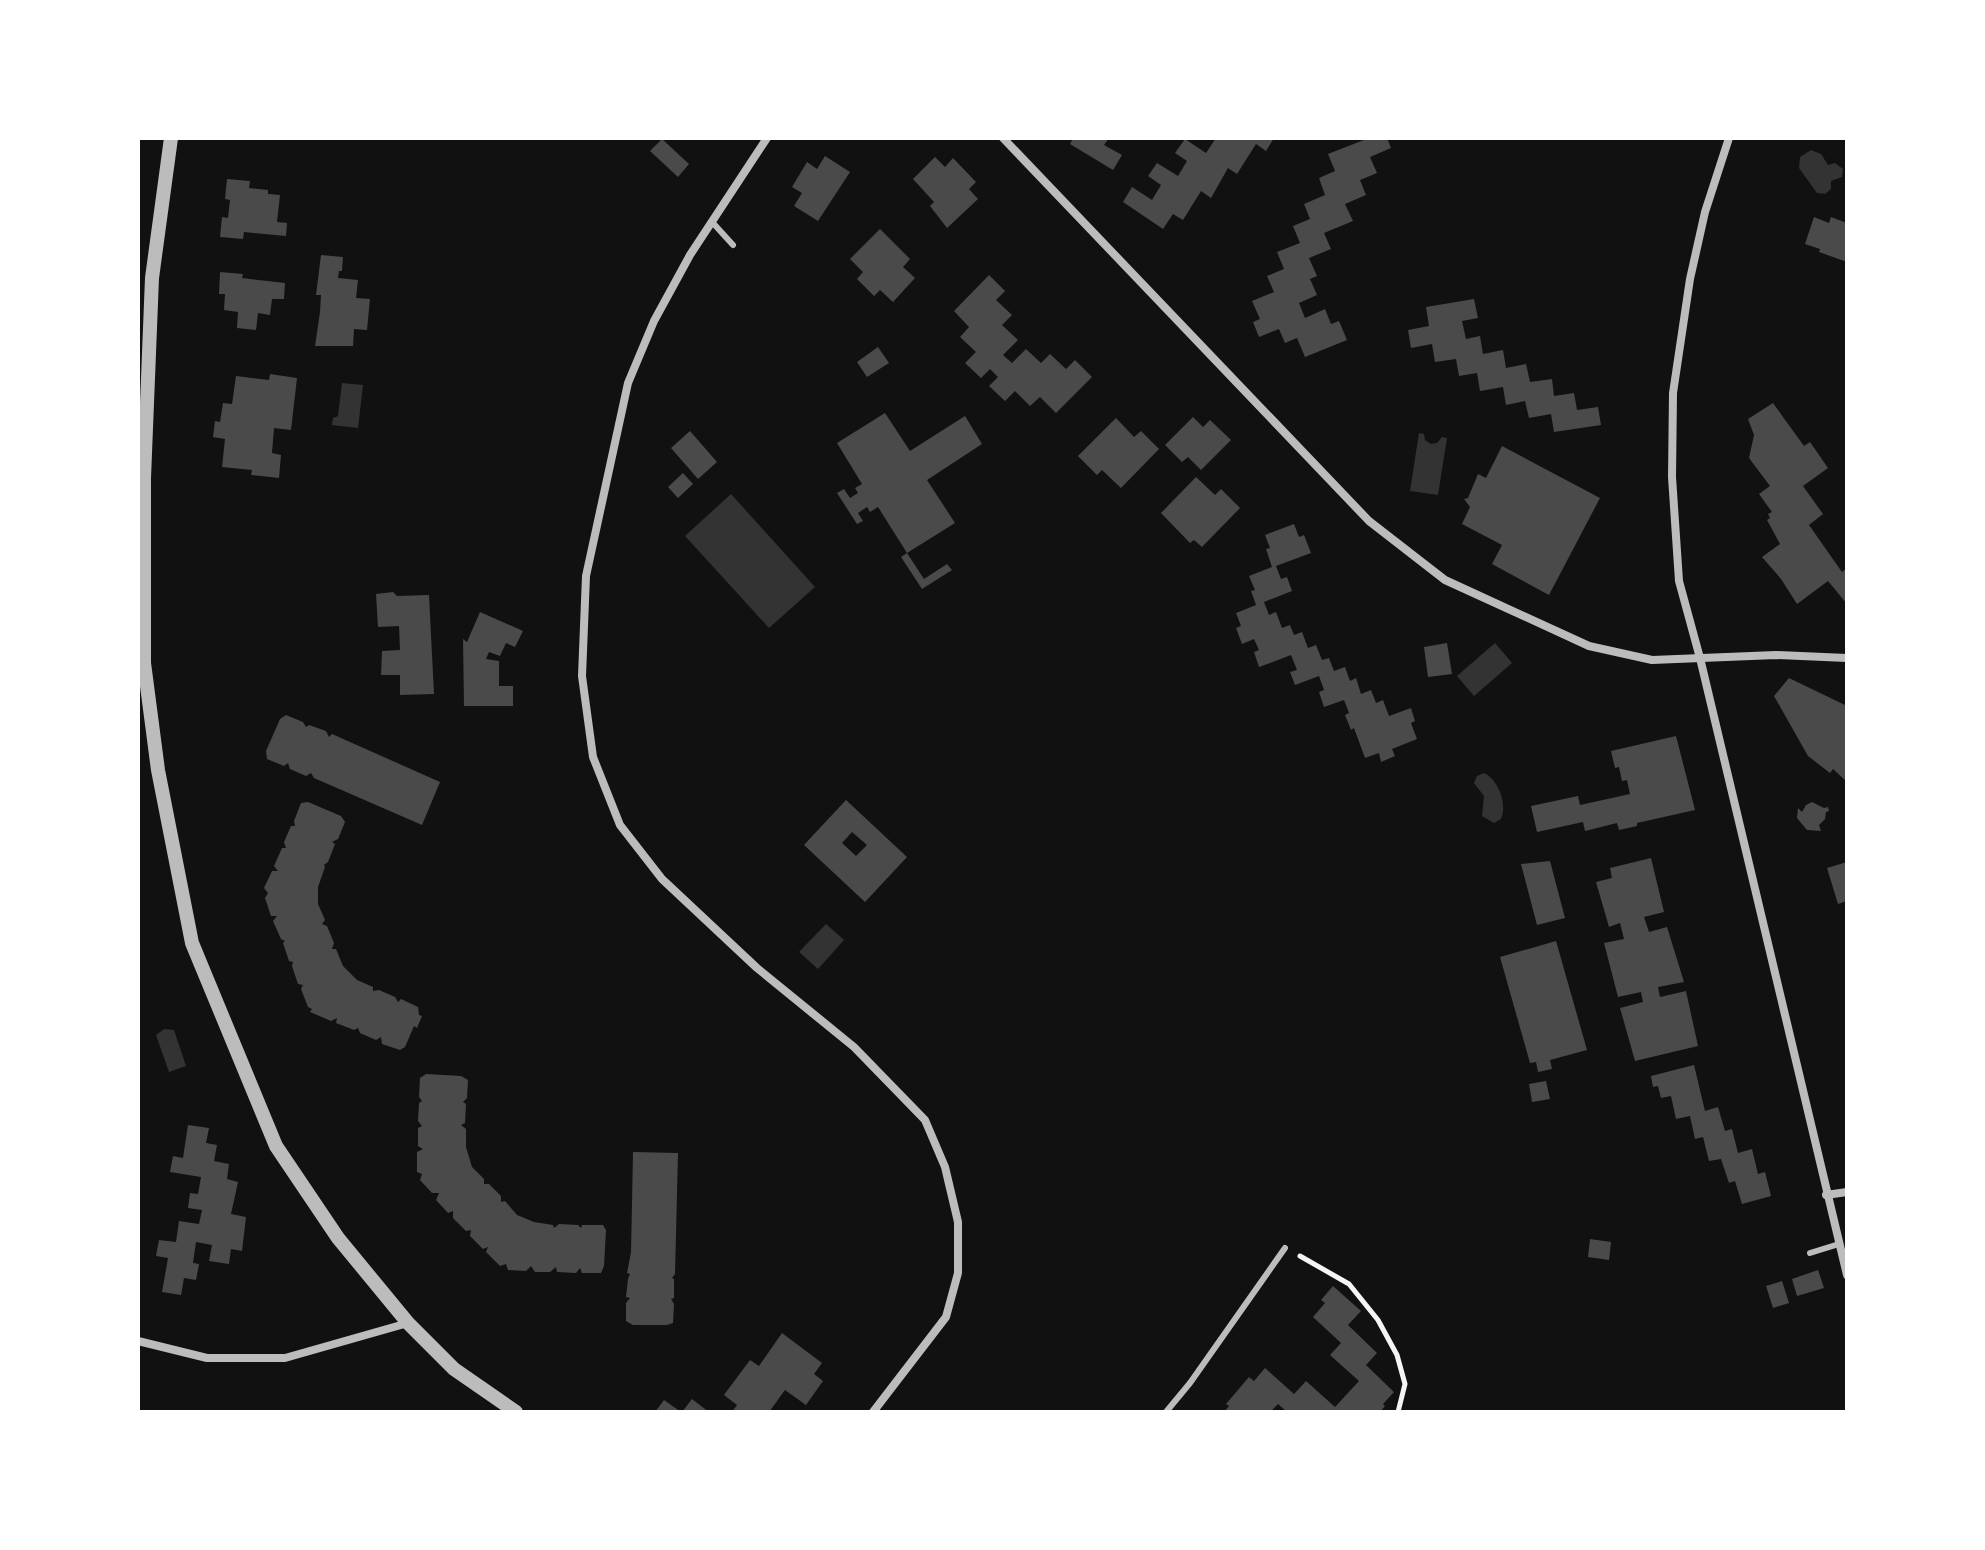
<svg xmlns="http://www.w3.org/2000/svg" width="1985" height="1550" font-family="Manrope,sans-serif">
<rect width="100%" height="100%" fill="#111"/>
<!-- water -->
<g fill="#333">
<polygon points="1811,150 1821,154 1828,165 1835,163 1843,169 1842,177 1831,181 1831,189 1825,194 1817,193 1799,168 1800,157"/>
<polygon points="342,383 363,385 358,428 332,425 333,418 338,416"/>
<polygon points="1419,433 1424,434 1425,440 1431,444 1437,443 1442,437 1447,438 1438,495 1410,491"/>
<polygon points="731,494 815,587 769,628 685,536"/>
<polygon points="1495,643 1512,663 1474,696 1457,676"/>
<path d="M 1484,773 C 1498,779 1508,805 1501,819 L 1494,823 L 1482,816 L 1484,796 L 1474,783 L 1477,776 Z"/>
<polygon points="826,924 844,940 818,969 799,952"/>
<polygon points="164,1029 174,1030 186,1066 169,1072 156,1035"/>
</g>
<!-- building -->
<g fill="#4a4a4a" fill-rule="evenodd">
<polygon points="1073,138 1109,138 1104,145 1122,155 1113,170 1070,144"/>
<polygon points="1216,138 1274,138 1266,151 1256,144 1237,174 1228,168 1211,198 1201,191 1183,220 1173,214 1163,229 1123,202 1132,187 1152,200 1161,185 1148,176 1157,163 1178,176 1187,161 1175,153 1185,139 1206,153"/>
<polygon points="1369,138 1387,138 1391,148 1370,157 1377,173 1360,180 1366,195 1345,204 1353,221 1324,233 1331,249 1309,258 1317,276 1310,279 1317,295 1299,303 1305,318 1325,309 1331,324 1339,321 1347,340 1305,357 1297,338 1285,343 1279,329 1259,337 1253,322 1260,319 1252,301 1274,292 1267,276 1284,269 1277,252 1300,243 1293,226 1310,219 1304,204 1325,195 1319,178 1335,171 1328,154"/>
<polygon points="662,139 689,164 678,177 650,151"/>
<polygon points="825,156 850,172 818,221 794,206 802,193 792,187 807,162 817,169"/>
<polygon points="935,157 945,167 953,158 976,182 969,189 978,199 947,228 930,206 934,202 913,179"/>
<polygon points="227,179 250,181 249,188 268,190 268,194 280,195 277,222 287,223 286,236 244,232 243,239 220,237 222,217 228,218 230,200 225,199"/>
<polygon points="1814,217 1829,223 1831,217 1847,223 1847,262 1819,252 1820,249 1805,244"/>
<polygon points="880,229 910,259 903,267 915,278 893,302 880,290 874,296 857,279 863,272 850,259"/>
<polygon points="321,255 343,257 342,271 339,271 338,278 358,280 356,298 370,299 367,330 354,329 353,346 315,346 320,312 321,295 316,295"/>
<polygon points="220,272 243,274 242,278 285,283 284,299 272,299 270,315 258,313 256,330 237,328 238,312 224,310 225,294 219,294"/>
<polygon points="989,275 1005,291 996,300 1012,315 1002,325 1018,340 1003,355 1012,363 1026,349 1041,363 1050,354 1066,369 1075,360 1092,377 1056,413 1040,397 1030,406 1015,391 1005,401 989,386 998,377 990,369 981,378 965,363 976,352 960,337 969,327 954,311"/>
<polygon points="1474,299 1478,318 1462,321 1466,339 1480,336 1483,354 1503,350 1506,368 1526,364 1530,382 1552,379 1554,396 1574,393 1577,410 1598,407 1601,425 1554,432 1551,414 1529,418 1525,401 1506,405 1503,387 1480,391 1477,373 1459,376 1456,359 1435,362 1432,344 1411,348 1408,330 1429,326 1426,307"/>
<polygon points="878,347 889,363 867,377 857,362"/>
<polygon points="270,374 297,378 291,430 274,428 272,453 281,455 279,478 251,475 252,470 222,467 225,439 213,437 215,421 220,422 223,403 232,404 236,376 269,380"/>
<polygon points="1773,403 1804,446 1810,442 1828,468 1803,486 1823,514 1809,525 1842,572 1847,568 1847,604 1828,581 1797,604 1781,579 1762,557 1780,544 1767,520 1770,518 1768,514 1772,512 1759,494 1770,486 1749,458 1754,435 1748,419"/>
<polygon points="885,413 910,451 965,416 982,444 927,480 955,523 907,553 878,507 870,512 867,507 858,513 863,521 857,524 837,493 844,489 850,498 858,493 855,488 862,484 837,443"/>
<polygon points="1193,417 1203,427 1210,420 1231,440 1201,470 1188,457 1182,462 1165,445"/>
<polygon points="1116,418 1134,437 1141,431 1159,449 1121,488 1102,470 1097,475 1078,456"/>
<polygon points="690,431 717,462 698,479 671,448"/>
<polygon points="1502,446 1600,498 1549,595 1492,564 1502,545 1462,524 1470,507 1464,499 1468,498 1478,474 1486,478"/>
<polygon points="683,473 693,484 678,498 668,487"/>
<polygon points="1196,477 1215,495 1221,489 1240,508 1202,547 1194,540 1190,543 1161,513"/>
<polygon points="1294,524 1299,537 1304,535 1311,553 1276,566 1281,579 1287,577 1292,591 1264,602 1269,615 1276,612 1282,628 1290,625 1294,635 1302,632 1308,648 1316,645 1322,660 1329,658 1334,671 1345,667 1350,681 1356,678 1361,694 1371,690 1376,703 1383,700 1389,716 1411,708 1415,721 1411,723 1417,739 1392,749 1395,756 1381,762 1379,753 1365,758 1354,728 1351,730 1345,715 1349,713 1344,700 1324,707 1319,692 1324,690 1319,676 1295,685 1290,672 1297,670 1291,655 1259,667 1254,652 1259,650 1254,639 1242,644 1236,628 1241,626 1236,613 1256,605 1251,591 1255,590 1249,576 1272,567 1266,549 1270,548 1265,535"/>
<polygon points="907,553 924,579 947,564 952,570 922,589 901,557"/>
<polygon points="393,592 397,596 429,595 434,694 400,695 400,675 381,675 382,651 400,650 399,626 378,627 376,594"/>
<polygon points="480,612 523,631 515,647 506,643 500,656 489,652 486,659 499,661 499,686 513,686 513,706 464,706 463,639 467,642"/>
<polygon points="1447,643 1452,674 1428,677 1424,647"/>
<polygon points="1789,678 1847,706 1847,782 1833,769 1830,773 1808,756 1774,696"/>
<polygon points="286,715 303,722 306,727 309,725 326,731 329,737 332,734 440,782 422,825 314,778 311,773 306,776 290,769 288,763 284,766 267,759 266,751 280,719"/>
<polygon points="1676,736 1695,810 1637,823 1637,826 1619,830 1617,823 1585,831 1583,822 1537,832 1531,806 1578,796 1580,805 1630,794 1627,780 1622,781 1619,767 1615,768 1611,751"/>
<path d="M 846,800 L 907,857 L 865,902 L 804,845 ZM 852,832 L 867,845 L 856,856 L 842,843 Z"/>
<polygon points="308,802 341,816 345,822 338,839 332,842 335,844 328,862 324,865 325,867 318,887 318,904 325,920 322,924 327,926 334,943 332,949 336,949 343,966 357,980 373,987 373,991 379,990 395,997 398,1002 401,999 418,1007 419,1015 422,1016 417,1028 414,1026 405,1047 400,1050 382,1044 381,1037 376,1040 360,1033 358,1028 354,1030 336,1023 337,1018 331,1021 310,1012 312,1009 308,1007 301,989 303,985 298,984 292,966 293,962 289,961 283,943 285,941 281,939 273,921 277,916 271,916 265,898 268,893 264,888 272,871 278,871 274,866 282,848 286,848 284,842 291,826 295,826 294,821 301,803"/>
<polygon points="1812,802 1824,808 1828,807 1829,811 1826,812 1825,819 1819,825 1821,831 1807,830 1797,818 1798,808 1802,812 1806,805"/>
<polygon points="1651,858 1664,912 1644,917 1649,932 1667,927 1684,982 1658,987 1660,997 1686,991 1698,1046 1635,1061 1620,1008 1643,1002 1641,992 1618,997 1604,943 1624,939 1620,923 1609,927 1596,882 1612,878 1610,868"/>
<polygon points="1550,861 1565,918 1537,925 1521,864"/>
<polygon points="1847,862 1847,901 1838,904 1827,868"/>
<polygon points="1556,941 1587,1050 1550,1060 1552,1069 1538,1072 1536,1062 1530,1063 1500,957"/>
<polygon points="1694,1065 1705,1111 1718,1107 1725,1131 1732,1129 1738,1153 1752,1149 1758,1174 1765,1172 1771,1196 1742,1204 1735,1181 1729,1183 1721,1159 1709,1161 1703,1137 1695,1139 1690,1116 1676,1119 1671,1096 1661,1098 1658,1086 1653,1087 1651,1076"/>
<polygon points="426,1074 461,1076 468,1080 467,1098 463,1102 466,1104 465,1123 461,1125 466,1129 466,1147 472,1167 484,1179 484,1184 489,1184 501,1196 501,1202 505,1201 517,1215 534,1222 553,1225 554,1228 559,1224 578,1225 581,1228 582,1225 603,1225 606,1230 604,1266 601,1273 582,1273 580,1268 576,1273 557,1272 556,1267 550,1272 535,1272 531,1266 526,1271 508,1270 506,1264 500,1266 486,1252 488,1247 483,1249 470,1236 471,1230 466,1231 453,1218 453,1211 448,1213 436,1200 439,1193 432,1193 420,1180 422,1174 417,1172 417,1152 423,1149 418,1146 418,1128 422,1126 418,1121 419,1103 422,1101 419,1097 420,1078"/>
<polygon points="1546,1081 1550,1099 1532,1102 1529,1084"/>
<polygon points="188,1125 209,1128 206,1143 217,1145 214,1161 229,1164 227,1179 238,1182 231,1214 246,1217 242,1251 231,1249 229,1264 209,1261 212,1245 196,1242 193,1263 199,1264 196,1280 184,1278 181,1295 162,1292 168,1258 156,1256 159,1240 176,1242 179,1221 199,1224 202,1210 188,1208 190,1193 198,1194 201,1177 170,1172 173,1156 183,1158"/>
<polygon points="633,1152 678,1153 675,1274 672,1278 674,1279 674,1298 671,1299 674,1304 673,1323 667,1325 633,1325 626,1321 626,1303 630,1298 626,1297 628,1279 630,1274 627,1273 631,1252"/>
<polygon points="1590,1239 1611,1242 1609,1260 1588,1257"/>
<polygon points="1818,1270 1824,1288 1797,1296 1792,1279"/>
<polygon points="1782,1281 1789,1303 1773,1308 1766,1286"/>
<polygon points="1333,1286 1361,1311 1348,1325 1377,1353 1366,1365 1394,1392 1383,1404 1385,1406 1380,1412 1287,1412 1278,1404 1270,1412 1224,1412 1229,1406 1226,1404 1249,1377 1254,1381 1265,1368 1294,1394 1306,1381 1335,1407 1359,1381 1330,1355 1341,1343 1313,1317 1325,1303 1321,1300"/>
<polygon points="782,1333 822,1363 814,1374 823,1381 806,1405 785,1390 769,1412 732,1412 737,1405 724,1395 750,1360 759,1366"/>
<polygon points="692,1399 709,1412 682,1412"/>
<polygon points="664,1400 681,1412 655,1412"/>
</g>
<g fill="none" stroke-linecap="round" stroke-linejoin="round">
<!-- path -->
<polyline stroke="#f5f5f5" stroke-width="5" points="1300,1256 1349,1284 1378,1320 1397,1355 1405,1384 1398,1412"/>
<!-- service -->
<g stroke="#bcbcbc" stroke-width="6">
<polyline points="713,223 733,245"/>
<polyline points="1810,1253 1839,1244"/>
<polyline points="1166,1412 1190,1383 1285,1248"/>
</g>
<!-- minor -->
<g stroke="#bcbcbc" stroke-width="8">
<polyline points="767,138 690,255 654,321 628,383 586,576 582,676 593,757 620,825 662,879 757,968 854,1047 925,1120 945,1167 958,1222 958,1273 946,1317 873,1412"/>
<polyline points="1003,138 1369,521 1445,580 1589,646 1652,660 1776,655 1847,658"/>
<polyline points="1729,138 1705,212 1690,279 1673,393 1672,477 1679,581 1700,658 1847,1275"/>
<polyline points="1826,1195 1847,1192"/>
<polyline points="138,1341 207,1358 285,1358 408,1323"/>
</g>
<!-- tertiary -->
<polyline stroke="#bcbcbc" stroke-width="14" points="171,138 152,278 144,478 144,663 158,770 192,943 276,1146 338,1238 408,1323 454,1369 516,1412"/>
</g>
<!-- border -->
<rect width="1985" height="1550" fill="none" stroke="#ffffff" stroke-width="280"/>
</svg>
